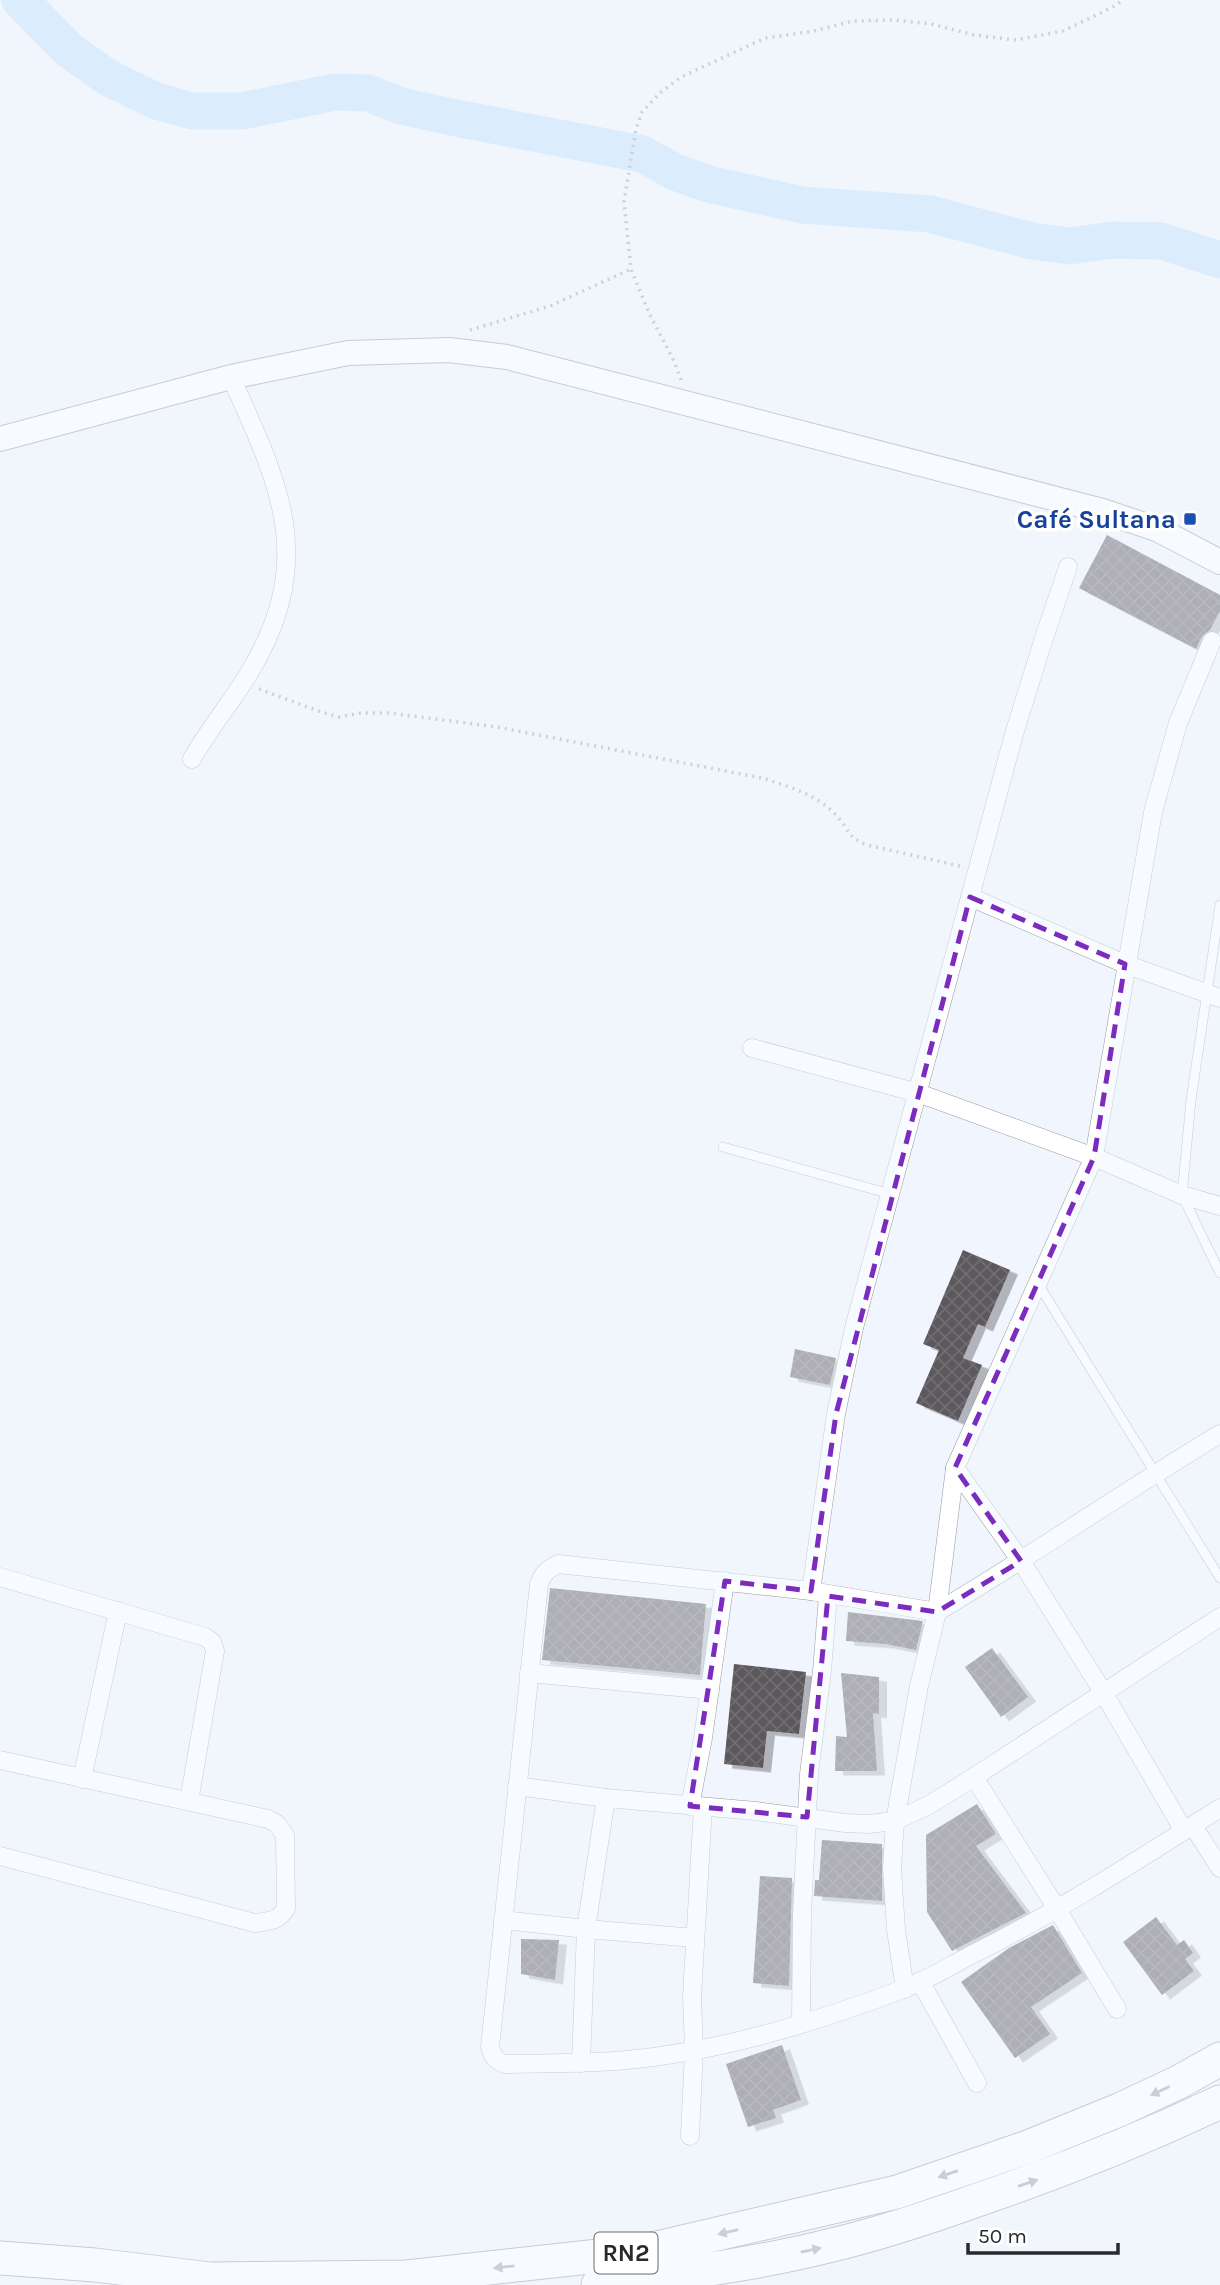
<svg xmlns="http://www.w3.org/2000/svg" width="1220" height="2285" font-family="Karla,sans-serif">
<defs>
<pattern id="building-cross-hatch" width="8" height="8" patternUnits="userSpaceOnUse" patternTransform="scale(1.75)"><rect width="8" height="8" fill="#5d585d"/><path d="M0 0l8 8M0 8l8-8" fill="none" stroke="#706d71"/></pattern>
<filter id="shadow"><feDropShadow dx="8" dy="4.5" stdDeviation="0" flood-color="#0004"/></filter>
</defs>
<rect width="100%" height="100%" fill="#f1f5fd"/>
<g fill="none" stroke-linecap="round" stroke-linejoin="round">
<!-- river -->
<polyline stroke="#c0e0fd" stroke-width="37" points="20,0 69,50 107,77 156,101 192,111 242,111 335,92 368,93 401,106 456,118 642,154 675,172 708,184 802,205 930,214 1032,241 1069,246 1113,240 1161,241 1220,260"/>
</g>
<!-- building -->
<g fill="url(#building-cross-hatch)" filter="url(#shadow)">
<polygon points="1107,535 1220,595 1220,611 1210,630 1202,636 1196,649 1079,588"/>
<polygon points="963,1250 1010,1270 985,1327 978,1324 963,1358 982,1365 958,1421 916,1403 939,1350 923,1344"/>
<polygon points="795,1349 836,1358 830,1385 790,1377"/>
<polygon points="550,1588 706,1604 700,1675 542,1660"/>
<polygon points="848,1612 923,1621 916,1650 886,1644 846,1641"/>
<polygon points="992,1648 1028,1697 1001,1717 965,1667"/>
<polygon points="734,1664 806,1672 799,1734 767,1731 763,1768 724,1764"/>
<polygon points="841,1673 879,1677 879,1714 873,1713 877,1771 835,1771 836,1736 847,1737"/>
<polygon points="977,1804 996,1834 976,1846 1026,1913 952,1951 927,1912 926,1835"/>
<polygon points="822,1840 882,1844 882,1901 814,1896 815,1880 819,1880"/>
<polygon points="760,1876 792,1878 789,1986 753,1983"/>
<polygon points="1156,1917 1177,1945 1184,1940 1193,1953 1185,1959 1194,1971 1162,1995 1123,1942"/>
<polygon points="1053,1925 1082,1973 1031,2007 1050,2034 1015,2058 961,1982 1009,1948"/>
<polygon points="521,1939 559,1940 555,1980 521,1974"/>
<polygon points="782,2045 801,2100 773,2110 776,2118 748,2127 726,2064"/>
</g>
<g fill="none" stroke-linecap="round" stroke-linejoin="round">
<defs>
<g id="lane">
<polyline points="1220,905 1191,1100 1182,1195 1220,1273"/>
<polyline points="723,1147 890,1194"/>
<polyline points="1037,1282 1220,1578"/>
</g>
<g id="street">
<path d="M 192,759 C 211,725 238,695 256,661 C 316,553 276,478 231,377"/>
<polyline points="970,897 1125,964 1220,998"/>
<polyline points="752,1048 918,1093 1094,1157 1182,1195 1220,1206"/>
<path d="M 1220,1434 C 1125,1491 1033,1555 937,1612 L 811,1591 L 558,1564 C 548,1569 543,1573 539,1584 L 490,2047 C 493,2057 496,2061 505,2064 C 546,2063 586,2064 627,2060 C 721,2051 815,2023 903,1989 C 926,1981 948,1967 969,1956 C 1056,1913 1138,1860 1220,1808"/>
<polyline points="955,1468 1021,1561 1103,1692 1184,1831"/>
<polyline points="0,1577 205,1637 212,1642 215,1651 189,1801"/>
<polyline points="811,1591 836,1414 854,1328 1014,734 1043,641 1068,567"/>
<polyline points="529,1673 710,1690"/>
<path d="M 0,1760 L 268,1819 L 277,1824 L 285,1835 L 286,1908 C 279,1921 270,1921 255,1923 L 0,1856"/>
<polyline points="974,1777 1057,1909 1117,2009"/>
<polyline points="82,1779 118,1611"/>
<polyline points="517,1786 606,1798 756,1811 845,1823 869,1824 895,1821 929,1805 974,1777 1220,1617"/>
<polyline points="690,1806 703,1738 725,1581"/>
<polyline points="1193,1826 1220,1868"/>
<polyline points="503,1920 586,1929 695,1938"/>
<polyline points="920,1981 977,2083"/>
<polyline points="905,1989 896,1930 892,1868 895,1821 919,1686 937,1612 955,1468 1094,1157 1153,812 1178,723 1212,641"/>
<polyline points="801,2023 802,1913 809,1774 822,1671 828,1596"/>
<polyline points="581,2063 586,1929 606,1798"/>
<polyline points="690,2136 694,2050 692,1997 703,1807"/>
</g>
<polyline id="secondary" points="0,439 231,377 348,353 449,350 507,357 1103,511 1159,530 1220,562"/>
<g id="highway">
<polyline points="0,2258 95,2265 210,2279 407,2277 644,2251 897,2192 1028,2147 1119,2110 1179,2082 1220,2059"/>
<path d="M 598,2285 C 675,2274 752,2265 828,2246 C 879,2234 930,2217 980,2199 C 1062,2171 1142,2139 1220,2102"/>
</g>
</defs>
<!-- lane casing -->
<use href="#lane" stroke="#969aa1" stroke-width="10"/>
<!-- street casing -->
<use href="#street" stroke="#969aa1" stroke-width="19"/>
<!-- secondary casing -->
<use href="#secondary" stroke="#969aa1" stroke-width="26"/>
<!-- highway casing -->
<use href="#highway" stroke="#969aa1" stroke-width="35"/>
<!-- path -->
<g stroke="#a1a4aa" stroke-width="3.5" stroke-dasharray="2 5" stroke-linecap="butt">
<polyline points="470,330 550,306 631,269"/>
<polyline points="681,380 674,361 649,313 631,269 624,202 636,129 642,112 660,93 681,77 765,38 814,31 853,21 893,20 931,24 974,35 1016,40 1063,31 1117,5 1122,0"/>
<path d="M 259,689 L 321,712 L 339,717 L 361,713 L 389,713 L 497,727 L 762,778 C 787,786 818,795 836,815 C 850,830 846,837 867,845 L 960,866"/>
</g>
<!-- lane -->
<use href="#lane" stroke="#fff" stroke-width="9"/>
<!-- street -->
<use href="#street" stroke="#fff" stroke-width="18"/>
<!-- secondary -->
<use href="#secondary" stroke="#fff" stroke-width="24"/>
<!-- highway -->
<use href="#highway" stroke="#fff" stroke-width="33"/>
</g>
<!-- one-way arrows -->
<defs><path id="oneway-solid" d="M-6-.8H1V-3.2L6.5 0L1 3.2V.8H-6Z" transform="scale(1.75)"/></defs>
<g fill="#9e9fa0">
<use href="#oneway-solid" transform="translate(1160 2091) rotate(155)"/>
<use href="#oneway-solid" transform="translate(948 2174) rotate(161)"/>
<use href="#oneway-solid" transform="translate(1028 2183) rotate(-19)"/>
<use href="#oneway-solid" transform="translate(728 2232) rotate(167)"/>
<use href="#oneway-solid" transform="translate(811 2250) rotate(-12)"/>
<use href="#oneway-solid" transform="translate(504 2267) rotate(174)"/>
</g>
<!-- marked area -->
<path d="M0 0H1220V2285H0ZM 970,897 L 1125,964 L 1094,1157 L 955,1468 L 1021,1561 L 937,1612 L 828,1596 L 807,1817 L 690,1806 L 725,1581 L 811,1591 L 836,1414 Z" fill="#f1f5fd" fill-opacity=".55" fill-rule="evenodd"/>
<path fill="none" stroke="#7b2cbf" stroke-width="5" stroke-dasharray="14 9" stroke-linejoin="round" d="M 970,897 L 1125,964 L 1094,1157 L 955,1468 L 1021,1561 L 937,1612 L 828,1596 L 807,1817 L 690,1806 L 725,1581 L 811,1591 L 836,1414 Z"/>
<!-- markers -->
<rect fill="#1a4fb4" stroke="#fff" stroke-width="2.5" x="1183" y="512" width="14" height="14" rx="3.5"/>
<g text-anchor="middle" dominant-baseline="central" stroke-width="7" stroke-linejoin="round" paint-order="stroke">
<!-- shield labels -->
<rect fill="#fff" stroke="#686a6c" stroke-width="2" x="594.5" y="2232.5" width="63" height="41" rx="5"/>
<g font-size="24" font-weight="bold" fill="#282a2d">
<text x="626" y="2253">RN2</text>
</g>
<!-- transit labels -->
<g font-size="26" font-weight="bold" fill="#164399" stroke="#fff" text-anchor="end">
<text x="1176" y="519">Café Sultana</text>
</g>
</g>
<!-- scale -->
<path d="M968 2243v10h150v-10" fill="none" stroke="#282a2d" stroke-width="3.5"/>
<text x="978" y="2243" font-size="21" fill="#282a2d" stroke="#ffffff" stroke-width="5" paint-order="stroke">50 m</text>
</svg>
